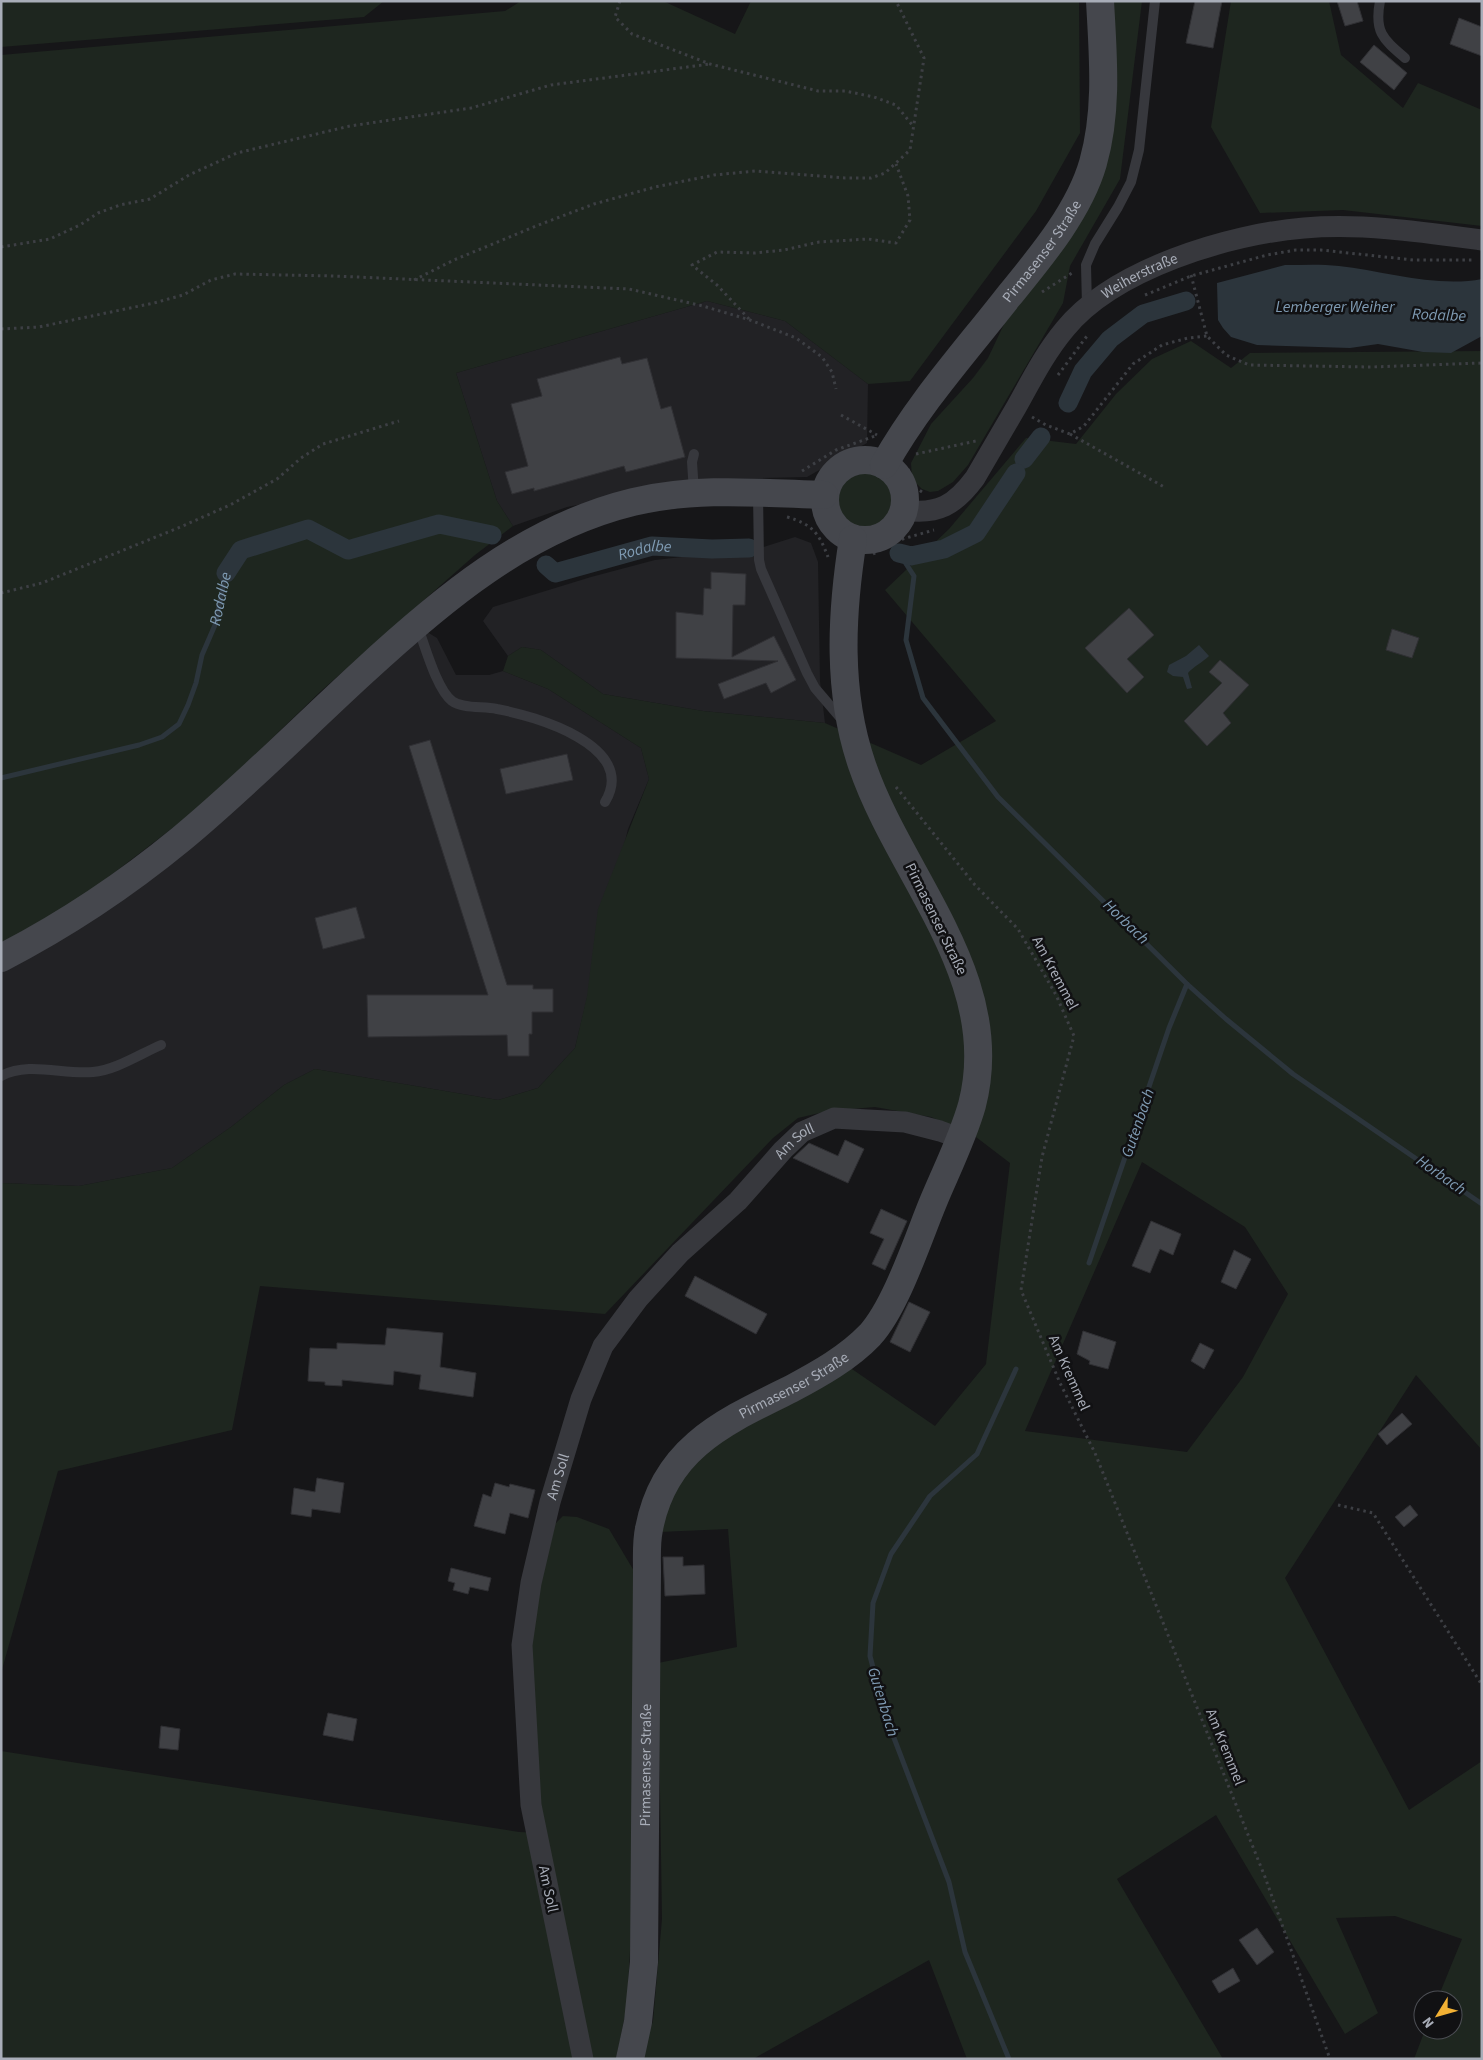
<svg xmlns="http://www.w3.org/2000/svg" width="1483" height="2060" font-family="'Source Sans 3',sans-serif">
<rect width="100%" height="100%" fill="#161618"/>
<!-- built -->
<g fill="#222225">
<polygon points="707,301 785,321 868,384 867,443 807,477 711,479 567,507 513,526 497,501 456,373"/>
<polygon points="795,537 811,543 818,562 820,681 825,723 703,711 603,694 541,650 522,647 508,656 483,621 493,607 591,577 655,560 700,555 748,552"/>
<polygon points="414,624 437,638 456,675 489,675 503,671 548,689 641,748 649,779 628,829 575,1048 538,1088 498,1100 315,1069 284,1085 231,1127 172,1168 79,1186 1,1183 1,958 54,930"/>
</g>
<!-- green -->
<g fill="#1e261f" fill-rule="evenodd">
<polygon points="1,1 384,1 364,17 1,47"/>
<polygon points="521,1 663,1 735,34 751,1 1079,1 1080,133 1036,211 910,381 868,384 785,321 707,301 456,373 497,501 513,526 475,555 321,691 204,804 85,895 1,944 1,55 505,11"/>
<polygon points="1111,1 1142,1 1120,179 1070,266 1063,303 968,465 953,482 938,491 930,492 922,489 912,479 911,463 931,424 973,378 988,358 1005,322 1072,226"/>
<polygon points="1231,1 1329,1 1341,55 1403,108 1418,83 1482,110 1482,226 1343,210 1260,213 1211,127"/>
<path d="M 1191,341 L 1231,368 L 1250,353 L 1482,351 L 1482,1450 L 1416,1375 L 1285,1578 L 1409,1810 L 1482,1761 L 1482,2059 L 1414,2059 L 1425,2030 L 1453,2030 L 1453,2000 L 1437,2000 L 1462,1939 L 1395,1916 L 1336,1918 L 1378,2013 L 1345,2034 L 1216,1815 L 1117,1879 L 1223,2059 L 967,2059 L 929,1960 L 753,2059 L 641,2059 L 653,2021 L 662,1919 L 658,1663 L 737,1647 L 728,1529 L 659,1532 L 675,1487 L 695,1457 L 849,1367 L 935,1426 L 986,1364 L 1010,1163 L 972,1134 L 931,1117 L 875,1107 L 828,1111 L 798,1118 L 773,1138 L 605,1314 L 260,1286 L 232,1430 L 58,1471 L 1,1673 L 1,1183 L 79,1186 L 172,1168 L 231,1127 L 284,1085 L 315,1069 L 498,1100 L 538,1088 L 575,1048 L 587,996 L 598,909 L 649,779 L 641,748 L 548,689 L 503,671 L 508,656 L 522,647 L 541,650 L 603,694 L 703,711 L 825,723 L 921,765 L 996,721 L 885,590 L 949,529 L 1026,438 L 1076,444 L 1116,394 L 1152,359 ZM 1142,1162 L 1245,1227 L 1288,1294 L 1243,1377 L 1187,1452 L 1025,1431 Z"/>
<circle cx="863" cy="501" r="29"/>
<polygon points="563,1516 577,1517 609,1529 637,1576 631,1933 627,2006 616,2059 1,2059 1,1751 519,1832 541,1833 527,1643 555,1524"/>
</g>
<!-- water -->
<g fill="#2c353c">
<path d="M 1285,265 C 1303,265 1322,264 1339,266 C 1384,271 1437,288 1482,279 L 1482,336 L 1451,353 L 1423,352 L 1378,344 L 1350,348 L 1257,345 L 1231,337 L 1223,328 L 1218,320 L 1217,283 Z"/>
<path d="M 1199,645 L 1209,656 C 1203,662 1193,667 1188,673 L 1192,688 L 1187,689 L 1183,677 L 1173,676 L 1167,672 L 1169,665 L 1186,656 Z"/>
</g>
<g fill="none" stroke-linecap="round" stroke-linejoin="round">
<!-- stream -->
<g stroke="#2c353c" stroke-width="5">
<polyline points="899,553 914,576 906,640 923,698 998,797 1187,984 1226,1019 1293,1074 1482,1204"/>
<path id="s1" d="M 1,778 L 139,745 L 162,737 L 179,724 L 188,705 L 196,683 L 202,655 L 215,625 L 226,573"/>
<polyline points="1089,1263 1169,1028 1187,984"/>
<polyline points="1009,2059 965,1952 949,1882 886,1717 870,1656 873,1603 891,1554 930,1496 977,1454 1016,1369"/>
</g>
<!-- canal -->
<g stroke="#2c353c" stroke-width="19">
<polyline points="1068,403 1083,371 1110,339 1143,314 1186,301"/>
<polyline points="1024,459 1041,437"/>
<polyline points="899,553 911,556 944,549 976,533 1016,473"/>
<path id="s2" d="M 546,565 L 555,573 L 652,546 L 712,549 L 749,548"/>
<polyline points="226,573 241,550 308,529 348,550 439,524 492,535"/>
</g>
</g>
<!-- building -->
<g fill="#404145" stroke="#303034">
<polygon points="1195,1 1222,1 1213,48 1186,43"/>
<polygon points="1337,1 1357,1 1363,21 1345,26"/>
<polygon points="1459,18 1482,27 1482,56 1450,44"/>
<polygon points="1374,45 1407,73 1394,90 1360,62"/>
<polygon points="620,357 622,364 647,358 661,409 671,406 685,457 626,472 624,466 534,491 534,488 512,494 505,472 528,466 511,404 542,396 537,379"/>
<polygon points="711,572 746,574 745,605 733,605 732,657 774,636 796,680 771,693 766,683 724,699 718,684 778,661 676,658 676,612 703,615 704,588 711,589"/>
<polygon points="1129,608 1154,635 1127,659 1144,677 1127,693 1085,648"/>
<polygon points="1392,629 1419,638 1412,658 1386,650"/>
<polygon points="1220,660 1249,685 1223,713 1231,723 1207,746 1184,721 1222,683 1209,672"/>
<polygon points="430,740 507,985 533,985 533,989 553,989 553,1012 532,1012 532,1034 529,1034 529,1056 508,1056 507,1035 368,1037 367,995 488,995 409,746"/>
<polygon points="567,754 573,780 506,794 500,769"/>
<polygon points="356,907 365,938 323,949 315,918"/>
<polygon points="845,1140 864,1149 848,1183 793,1158 809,1143 838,1156"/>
<polygon points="881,1209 907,1221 885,1270 872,1264 884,1239 870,1233"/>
<polygon points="1151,1221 1181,1234 1173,1255 1160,1249 1150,1273 1132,1266"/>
<polygon points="1234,1250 1251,1259 1236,1289 1221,1282"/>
<polygon points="695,1276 767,1314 756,1334 685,1296"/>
<polygon points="909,1302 930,1312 910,1352 890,1342"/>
<polygon points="387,1328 443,1333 440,1367 476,1373 473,1397 419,1389 421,1375 394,1371 393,1385 342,1380 342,1386 325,1385 325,1382 308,1381 310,1348 337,1349 337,1343 385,1345"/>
<polygon points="1083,1331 1116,1342 1108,1369 1089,1364 1090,1361 1077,1354"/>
<polygon points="1200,1343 1214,1350 1204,1369 1191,1361"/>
<polygon points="1402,1413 1412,1424 1387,1445 1378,1434"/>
<polygon points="317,1478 344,1483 340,1513 312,1509 311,1517 291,1514 294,1488 315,1492"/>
<polygon points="495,1483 509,1487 510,1484 535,1490 528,1518 510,1513 505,1534 474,1526 483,1494 491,1497"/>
<polygon points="1410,1505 1418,1515 1404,1527 1395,1517"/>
<polygon points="663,1557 683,1557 683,1566 704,1565 705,1594 665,1596"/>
<polygon points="451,1568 491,1578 488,1591 470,1587 468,1594 453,1590 455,1583 448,1581"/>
<polygon points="328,1713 357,1719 353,1741 323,1735"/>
<polygon points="161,1726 180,1729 178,1750 159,1748"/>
<polygon points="1257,1928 1274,1952 1257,1965 1239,1940"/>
<polygon points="1233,1968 1240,1981 1219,1993 1212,1981"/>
</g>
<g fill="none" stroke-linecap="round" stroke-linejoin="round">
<!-- path -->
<g stroke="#3d3f44" stroke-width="3" stroke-dasharray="2.5 4" stroke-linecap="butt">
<polyline points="620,1 615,17 632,34 710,64 818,91 845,91 874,97 896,105 913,126"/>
<polyline points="1,247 50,239 80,225 98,213 120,205 150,199 189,175 237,153 350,126 471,108 551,85 710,64"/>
<polyline points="1191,275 1207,336 1226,355 1249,365 1371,367 1482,363"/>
<polyline points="414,280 454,260 536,226 594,204 655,187 714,175 756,171 845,178 871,178 885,173 910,150 924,58 896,1"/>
<polyline points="1042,292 1072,273"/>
<polyline points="1145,295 1191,276 1267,255 1296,250 1321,250 1413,260 1474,260"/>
<polyline points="749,319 717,285 692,265 717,252 755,253 784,250 819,242 868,239 896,243 910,220 908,196 896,164"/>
<polyline points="1,329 39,327 154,303 183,295 211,280 235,274 334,276 629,289 703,306 750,320 796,338 822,357 832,372 836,389"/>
<polyline points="1058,375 1087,336"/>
<polyline points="841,415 877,435"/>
<polyline points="1032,417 1046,425 1070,434 1084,426 1133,364 1162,345 1188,338 1207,336"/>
<polyline points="1070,434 1166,488"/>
<polyline points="916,454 976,441"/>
<polyline points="908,469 913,486 922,492"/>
<polyline points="802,471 836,450 875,436"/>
<path d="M 787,517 C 812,524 819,533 828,557"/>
<polyline points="873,554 899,540 934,530"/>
<polyline points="1,593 42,583 178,528 230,505 277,479 301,458 323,444 399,421"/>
<polyline points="896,787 975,885 1018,929 1056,995 1074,1036 1042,1157 1021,1290 1060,1383 1095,1453 1265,1877 1330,2059"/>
<polyline points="1338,1505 1373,1513 1482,1685"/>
</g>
<!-- lane -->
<g stroke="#37383d" stroke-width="10">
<path d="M 1380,1 C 1374,32 1383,39 1405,58"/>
<polyline points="1087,306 1086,265 1095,244 1118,207 1131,182 1139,150 1155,1"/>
<polyline points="694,492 692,462 694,454"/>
<polyline points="758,494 759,560 761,569 807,673 815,688 844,722"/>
<path d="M 414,629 L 421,636 C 427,653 438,690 452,701 C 463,709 483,706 497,709 C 535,716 639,746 605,802"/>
<path d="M 1,1076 C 29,1061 63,1075 93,1072 C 116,1070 140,1054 161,1045"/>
</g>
<!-- street -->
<g stroke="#37383d" stroke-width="21">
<path id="s3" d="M 904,510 C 938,515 955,505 975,478 C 989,454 1003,430 1017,406 C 1032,379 1045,353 1065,329 C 1114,269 1229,234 1304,228 C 1363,223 1423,232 1482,240"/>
<path id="s4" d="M 583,2059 L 531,1805 L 522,1645 L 531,1583 L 550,1502 L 581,1399 L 603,1346 L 638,1299 L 680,1253 L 738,1201 L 783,1150 L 802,1132 L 834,1118 L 868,1120 L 905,1122 L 940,1131 L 959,1138"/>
</g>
<!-- secondary -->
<g stroke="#45474d" stroke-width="28">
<circle cx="865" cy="500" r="40"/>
<path id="s5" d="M 884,465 C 918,404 965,352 1008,297 C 1039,259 1079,212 1093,163 C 1108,110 1103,56 1100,1"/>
<path d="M 1,958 C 65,925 125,885 181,839 C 244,787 302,728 362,673 C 441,600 526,528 633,502 C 696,487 761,493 824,495"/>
<path id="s6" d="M 630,2059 L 638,2022 L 644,1962 L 647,1571 C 647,1558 646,1543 649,1529 C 664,1448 724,1422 791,1389 C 819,1374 848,1358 870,1335 C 897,1305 918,1238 934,1200 C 947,1169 963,1137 972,1105 C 1005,978 900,877 862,765 C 837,692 841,614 853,539"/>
</g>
</g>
<g text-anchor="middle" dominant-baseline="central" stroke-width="5" stroke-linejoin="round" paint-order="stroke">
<!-- street labels -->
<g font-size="15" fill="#a8adb8" stroke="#111113">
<text stroke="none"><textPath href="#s5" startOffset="266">Pirmasenser Straße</textPath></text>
<text stroke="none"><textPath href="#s3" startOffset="350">Weiherstraße</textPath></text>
<text transform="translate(936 919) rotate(64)">Pirmasenser Straße</text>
<text transform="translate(1055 973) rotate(62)">Am Kremmel</text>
<text stroke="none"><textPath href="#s4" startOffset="1012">Am Soll</textPath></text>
<text transform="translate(1069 1373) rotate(66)">Am Kremmel</text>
<text stroke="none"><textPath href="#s6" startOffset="744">Pirmasenser Straße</textPath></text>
<text stroke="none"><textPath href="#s4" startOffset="592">Am Soll</textPath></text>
<text transform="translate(1225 1747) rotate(68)">Am Kremmel</text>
<text stroke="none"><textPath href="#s6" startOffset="295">Pirmasenser Straße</textPath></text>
<text transform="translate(548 1889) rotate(78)">Am Soll</text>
</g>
<!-- water labels -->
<g font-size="16" font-style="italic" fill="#7f9bb3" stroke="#111113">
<text x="1335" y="307">Lemberger Weiher</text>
<text transform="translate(1439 315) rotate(2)">Rodalbe</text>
<text stroke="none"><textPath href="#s2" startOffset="105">Rodalbe</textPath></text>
<text stroke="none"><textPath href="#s1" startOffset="320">Rodalbe</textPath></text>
<text transform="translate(1126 922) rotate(44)">Horbach</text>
<text transform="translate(1138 1123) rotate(-71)">Gutenbach</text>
<text transform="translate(1441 1175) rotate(35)">Horbach</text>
<text transform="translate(883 1702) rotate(73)">Gutenbach</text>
</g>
</g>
<!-- border -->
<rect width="1483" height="2060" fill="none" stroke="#a8adb8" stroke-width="5"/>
<!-- north arrow -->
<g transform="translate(1438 2015) rotate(233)"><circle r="24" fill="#111113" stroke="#4d4f55"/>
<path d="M0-4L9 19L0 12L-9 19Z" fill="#f2b134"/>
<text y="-8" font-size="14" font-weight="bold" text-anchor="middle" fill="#a8adb8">N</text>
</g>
</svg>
